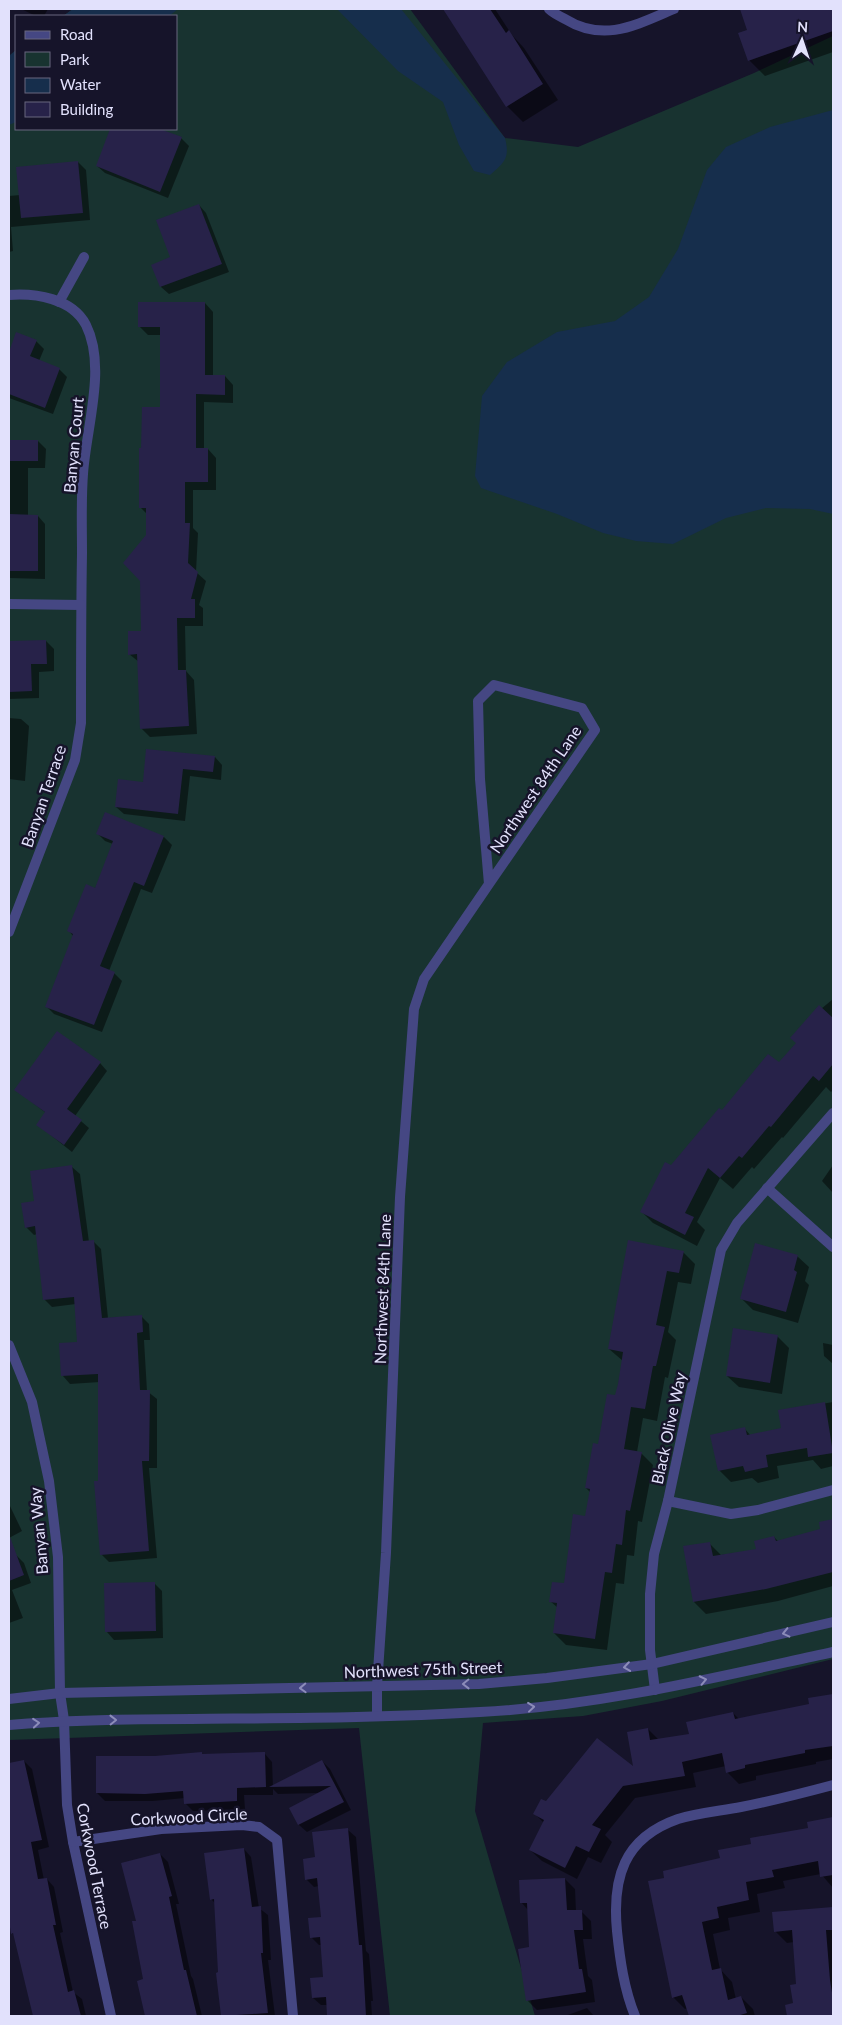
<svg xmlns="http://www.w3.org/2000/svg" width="842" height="2025" font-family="Lato,sans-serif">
<rect width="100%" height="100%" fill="#16142a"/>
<!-- green -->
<polygon fill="#183330" points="73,9 410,9 505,138 578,147 754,73 833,36 833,1659 662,1701 583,1716 483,1723 475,1811 535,2016 390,2016 359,1728 9,1740 9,56 16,50 16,129 176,129 176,16 63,16"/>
<!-- water -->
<g fill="#162e4c">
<polygon points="73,9 178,9 169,16 63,16"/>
<path d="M 337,9 L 401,9 L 505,138 C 510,158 505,162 490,175 L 474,171 L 459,145 L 443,102 L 398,71 Z"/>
<polygon points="16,50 16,122 9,125 9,56"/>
<polygon points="833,110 833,514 810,509 766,508 726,518 673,544 636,541 603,533 557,514 481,488 475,476 482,396 507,362 557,332 615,321 649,297 678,249 707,170 726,147 770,127"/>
</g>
<!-- shadow -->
<g fill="#0007">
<polygon points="21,9 48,9 44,16 36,16"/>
<polygon points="444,9 495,9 512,35 524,48 558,100 523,122 507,106"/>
<polygon points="741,9 833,9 833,52 765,76 749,60 749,30"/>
<polygon points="112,129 157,129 181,138 189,146 168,198 105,173 97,166"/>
<polygon points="78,162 86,170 90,220 11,227 13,251 9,252 9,196 20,195"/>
<polygon points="199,205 206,213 229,272 169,294 161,287 153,266 172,258"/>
<polygon points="205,303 213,312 213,376 225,376 233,385 233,403 204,402 204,449 208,449 216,458 216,490 193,490 193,528 198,533 196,572 206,581 199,605 203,608 203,626 185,626 186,671 194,680 197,734 150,737 141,728 139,662 129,654 142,632 147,514 141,508 162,408 161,335 148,335 139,326"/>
<polygon points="17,334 36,341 44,349 39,361 59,369 67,377 53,414 9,398 9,355"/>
<polygon points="9,441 38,441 46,449 45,468 28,468 28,516 38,516 45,524 45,579 9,578"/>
<polygon points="46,641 54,649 54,671 39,672 39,698 9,699 9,643"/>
<polygon points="9,718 21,719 29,726 25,781 9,779"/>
<polygon points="215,757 222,765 221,780 190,776 185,821 124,814 116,807 144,783"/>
<polygon points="105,813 164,837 172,845 152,893 141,889 109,971 114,973 122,981 102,1032 54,1014 46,1006 73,936 69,931 95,889 113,844 105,841 97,833"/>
<polygon points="833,999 833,1090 831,1092 826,1087 783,1138 782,1137 754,1169 752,1167 733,1189 720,1178 697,1222 705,1230 697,1246 653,1223 641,1211 671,1166 722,1111 779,1064 797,1043 821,1009"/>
<polygon points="100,1063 107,1071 75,1116 89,1128 72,1152 38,1125 46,1113 16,1090"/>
<polygon points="833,1165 833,1193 822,1181"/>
<polygon points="72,1167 80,1174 89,1242 93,1241 101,1249 108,1318 141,1316 149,1324 150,1340 144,1340 147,1391 157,1399 157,1468 149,1468 157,1558 109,1562 101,1554 99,1482 100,1382 70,1384 63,1376 78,1343 76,1304 52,1307 44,1299 37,1234 34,1235 26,1227 35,1202"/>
<polygon points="629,1241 683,1252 695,1264 691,1284 678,1282 668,1332 676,1340 668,1378 665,1377 657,1421 643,1418 637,1452 641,1453 653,1465 642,1522 638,1521 634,1556 627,1555 624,1584 616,1583 607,1650 566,1645 554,1633 558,1608 550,1601 565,1585 586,1517 591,1493 586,1488 616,1397 623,1361 609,1349"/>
<polygon points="797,1256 809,1267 805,1281 809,1285 798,1323 753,1310 741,1298"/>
<polygon points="777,1336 789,1348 782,1394 739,1387 727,1376"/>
<polygon points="823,1343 833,1345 833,1364 824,1356"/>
<polygon points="833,1402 833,1466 821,1469 813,1460 777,1466 779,1478 758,1483 752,1478 731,1482 719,1470 745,1429 751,1436 783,1429 780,1411"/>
<polygon points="9,1504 22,1531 9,1538"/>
<polygon points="833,1520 833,1586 778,1601 706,1614 694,1602 709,1543 721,1555 758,1550 774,1537 779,1542 822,1530 820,1523"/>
<polygon points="16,1555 24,1563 31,1583 12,1590 23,1618 9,1623 9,1558"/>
<polygon points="154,1583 162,1591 163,1638 114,1640 107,1632"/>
<polygon points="833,1696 833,1759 816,1762 816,1764 756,1776 756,1780 739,1784 727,1772 726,1766 693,1773 696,1787 635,1798 605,1835 612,1842 601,1863 588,1857 577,1879 542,1861 530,1850 544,1823 535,1814 546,1803 634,1770 648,1729 659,1740 690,1735 733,1713 739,1719 811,1705 810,1699"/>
<polygon points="201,1753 203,1755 265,1754 272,1762 273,1787 322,1761 330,1769 351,1810 307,1832 299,1825 290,1809 319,1793 278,1794 273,1789 273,1795 244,1795 245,1809 193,1811 185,1803 185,1798 153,1801 105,1801 97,1793 155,1757"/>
<polygon points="24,1761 32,1769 49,1847 38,1850 44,1880 47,1879 54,1887 63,1932 60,1933 73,1992 82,1999 86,2016 34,2016 15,1935 12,1933 9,1914 9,1764"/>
<polygon points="832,1818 833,1888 821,1874 783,1881 785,1888 757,1894 760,1912 728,1918 730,1930 713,1934 720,1969 732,1982 736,1999 741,1997 753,2009 755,2016 691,2016 688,2008 685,2009 673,1997 666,1878 721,1859 752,1845 810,1829"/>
<polygon points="348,1830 356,1837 366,1951 369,1954 373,2001 371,2001 372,2016 329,2016 328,2005 321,2005 313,1998 325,1978 322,1945 319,1945 312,1938 322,1918 319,1886 314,1887 306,1879 316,1859"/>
<polygon points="244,1849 251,1857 259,1908 268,1915 271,1960 268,1960 275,2016 223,2016 218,1974 220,1973 216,1904 211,1899"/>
<polygon points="160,1854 168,1862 179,1904 176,1904 191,1976 193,1979 202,2016 146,2016 138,1981 145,1980 138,1922"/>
<polygon points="565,1879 575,1889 576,1911 581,1911 591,1921 592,1939 583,1939 588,1976 592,1980 595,2002 537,2010 527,2000 530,1948 528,1910 521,1902"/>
<polygon points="833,1909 833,2016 788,2016 786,2006 794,2004 798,1985 794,1942 787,1943 775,1931 773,1913"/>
<polygon points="587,2008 594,2016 565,2016"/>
</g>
<!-- building -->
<g fill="#272249">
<polygon points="443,9 490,9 506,33 509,30 543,84 506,107"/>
<polygon points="740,9 833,9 833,31 748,61 738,33 747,30"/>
<polygon points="110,129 160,129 182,137 160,192 96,166"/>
<polygon points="78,161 83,213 21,218 16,167"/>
<polygon points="199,204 222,264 160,287 151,265 170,257 156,220"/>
<polygon points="138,302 205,302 205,375 225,375 225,395 196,394 196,448 208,448 208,482 185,482 185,523 190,523 188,563 198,572 191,599 195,599 195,618 177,618 178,670 186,670 189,726 140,729 137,654 128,655 128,631 141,631 140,581 123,563 146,535 146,508 139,508 139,448 141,448 142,407 160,407 160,327 138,327"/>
<polygon points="16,332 37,340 30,356 60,368 45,408 9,394 9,352"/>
<rect x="9" y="440" width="29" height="21"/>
<polygon points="9,514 38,515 38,571 9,571"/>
<polygon points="46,640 47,664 31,664 32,691 9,692 9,641"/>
<polygon points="146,749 215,756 213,772 183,769 178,814 115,807 118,779 143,782"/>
<polygon points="105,812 164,836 144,886 134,882 100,966 115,972 94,1025 45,1007 73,934 67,931 86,884 95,888 113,841 96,834"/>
<polygon points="819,1005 833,1018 833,1064 819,1081 813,1076 771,1127 769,1126 742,1158 739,1156 720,1178 708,1168 685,1213 694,1217 685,1235 640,1212 665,1162 671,1165 719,1108 722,1110 768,1054 779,1062 796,1043 790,1038"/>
<polygon points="57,1031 101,1062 67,1109 82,1120 64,1145 36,1125 45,1112 14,1090"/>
<polygon points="72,1165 83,1241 94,1240 102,1318 142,1315 143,1332 137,1333 140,1390 150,1390 149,1461 142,1461 149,1551 100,1555 94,1481 98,1481 98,1374 61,1376 59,1343 77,1342 74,1297 43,1300 35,1226 25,1228 21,1203 34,1201 30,1171"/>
<polygon points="628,1240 684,1251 679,1273 667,1271 656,1325 665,1327 656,1366 653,1366 645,1409 631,1407 624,1449 642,1452 630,1511 626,1510 622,1545 616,1544 612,1573 605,1572 595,1639 553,1633 557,1603 549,1602 552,1582 564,1583 573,1514 585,1516 590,1489 585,1488 593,1443 598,1444 607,1394 615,1395 618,1384 623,1352 608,1349"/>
<polygon points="755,1243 798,1255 794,1270 797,1272 786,1312 740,1299"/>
<polygon points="733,1328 778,1335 770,1383 726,1376"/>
<polygon points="825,1402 833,1453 808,1457 807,1448 766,1455 768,1467 745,1472 743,1466 718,1471 710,1435 745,1427 747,1435 781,1428 778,1410"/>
<polygon points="833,1519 833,1572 766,1589 693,1602 683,1546 710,1542 713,1556 756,1549 754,1541 774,1536 776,1541 820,1529 819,1522"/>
<polygon points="9,1537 10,1537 24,1575 9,1581"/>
<polygon points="155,1582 156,1631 105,1632 104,1583"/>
<polygon points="833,1694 833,1746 805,1750 805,1753 745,1765 745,1768 726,1773 722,1753 682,1762 685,1776 623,1786 592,1825 601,1829 589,1852 576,1846 565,1868 529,1850 544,1820 533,1814 541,1799 546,1801 597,1738 633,1766 627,1732 648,1728 650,1740 689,1734 686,1722 733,1712 735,1719 809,1704 808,1698"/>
<polygon points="202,1752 202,1754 265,1752 266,1787 237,1788 237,1801 184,1804 183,1791 145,1794 96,1793 96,1756 155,1756"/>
<polygon points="24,1760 42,1840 31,1842 38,1879 47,1878 56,1925 53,1925 68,1992 74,1990 81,2016 33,2016 13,1933 11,1934 9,1920 9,1763"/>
<polygon points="322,1760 344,1802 298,1825 289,1808 331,1786 269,1787"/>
<polygon points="833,1817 833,1875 820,1877 818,1861 772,1870 774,1877 746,1882 749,1900 717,1907 719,1918 702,1922 712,1970 721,1968 728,2000 741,1996 747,2013 737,2016 689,2016 682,1995 672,1998 648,1881 664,1878 663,1871 720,1858 718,1850 751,1844 750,1838 808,1828 807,1822"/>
<polygon points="348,1828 359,1945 362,1945 366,2016 327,2016 326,1997 312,1998 310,1978 323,1977 320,1937 310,1938 308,1918 321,1917 317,1878 305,1880 303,1859 315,1857 312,1832"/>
<polygon points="244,1848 252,1907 261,1906 263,1953 261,1953 268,2013 221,2016 216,1973 218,1972 214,1899 210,1900 204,1853"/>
<polygon points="160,1853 172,1896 169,1897 184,1970 186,1970 197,2016 145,2016 137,1981 143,1979 132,1921 136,1921 121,1863"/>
<polygon points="565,1878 567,1910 582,1910 583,1930 574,1930 579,1969 582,1969 586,1992 526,2001 518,1949 529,1947 527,1903 520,1903 519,1880"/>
<polygon points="833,1907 833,1930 826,1930 830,1980 833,1999 833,2016 787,2016 785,2005 793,2003 790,1985 796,1984 792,1930 774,1932 772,1912"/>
</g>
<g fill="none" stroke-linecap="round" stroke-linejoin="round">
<!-- service -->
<polyline stroke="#454783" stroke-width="10" points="59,302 84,257"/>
<!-- minor -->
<g stroke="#454783" stroke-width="10">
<path d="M 549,9 C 553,13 559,16 565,19 C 604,43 636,25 674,9"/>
<path d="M 9,295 C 35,293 72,298 86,325 C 107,367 86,428 83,474 C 81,500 82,527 82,553 C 81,610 81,667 81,723 L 75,760 L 9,932"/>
<polyline points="9,604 81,605"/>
<polyline points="767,1188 833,1247"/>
<polyline points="9,1345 32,1402 49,1481 58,1557 60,1693 64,1720 67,1805 73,1842 111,2016"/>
<polyline points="668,1501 731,1514 758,1510 833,1490"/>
<polyline points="655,1690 650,1650 650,1594 654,1554 668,1501 721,1250 737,1223 833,1113"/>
<polyline points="377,1716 377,1686 386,1553 400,1197 414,1009 424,979 489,884 480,779 478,701 494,685 582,708 595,730 489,884"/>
<polyline points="73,1842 161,1829 242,1825 259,1827 277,1840 293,2016"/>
<path d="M 635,2016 C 624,1989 620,1960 617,1931 C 612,1879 623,1838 678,1819 C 698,1813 720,1811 741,1807 C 772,1801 803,1793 833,1785"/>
</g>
<!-- tertiary -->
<g stroke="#454783" stroke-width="10">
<polyline points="9,1699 60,1693 479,1684 547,1678 652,1664 833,1622"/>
<path d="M 9,1725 C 70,1720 131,1719 192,1719 C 288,1718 384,1718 480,1712 C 599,1706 717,1677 833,1652"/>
</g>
</g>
<!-- one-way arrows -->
<defs><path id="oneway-chevron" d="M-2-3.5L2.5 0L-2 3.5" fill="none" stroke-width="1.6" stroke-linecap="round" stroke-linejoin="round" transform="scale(1.25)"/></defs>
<g stroke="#8c8cb9">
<use href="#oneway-chevron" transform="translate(786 1633) rotate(167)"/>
<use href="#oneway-chevron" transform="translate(627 1667) rotate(172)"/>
<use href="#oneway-chevron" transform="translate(703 1680) rotate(-12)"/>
<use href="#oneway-chevron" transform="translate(466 1684) rotate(179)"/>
<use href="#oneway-chevron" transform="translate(303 1688) rotate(178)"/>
<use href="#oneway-chevron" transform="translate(531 1707) rotate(-6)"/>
<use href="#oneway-chevron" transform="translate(113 1720) rotate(-1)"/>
<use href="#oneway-chevron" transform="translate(36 1723) rotate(-5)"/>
</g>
<g text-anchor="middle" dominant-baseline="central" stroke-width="5" stroke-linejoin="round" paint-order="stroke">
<!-- street labels -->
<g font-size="16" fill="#e2e1fc" stroke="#16142a">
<text transform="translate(73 445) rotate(-85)">Banyan Court</text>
<text transform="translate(535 789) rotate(-56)">Northwest 84th Lane</text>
<text transform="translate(43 796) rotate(-71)">Banyan Terrace</text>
<text transform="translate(382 1289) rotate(-88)">Northwest 84th Lane</text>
<text transform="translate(668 1428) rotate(-78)">Black Olive Way</text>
<text transform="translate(38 1531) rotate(-95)">Banyan Way</text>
<text transform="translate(423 1669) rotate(-2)">Northwest 75th Street</text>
<text transform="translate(189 1816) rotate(-3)">Corkwood Circle</text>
<text transform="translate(95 1866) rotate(79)">Corkwood Terrace</text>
</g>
</g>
<!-- border -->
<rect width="842" height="2025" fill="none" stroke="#e2e1fc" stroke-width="20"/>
<!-- legend -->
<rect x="15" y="15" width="162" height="115" fill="#16142a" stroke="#68667e"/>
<rect x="25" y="31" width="25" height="8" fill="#454783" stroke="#68667e"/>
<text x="60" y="40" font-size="15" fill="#e2e1fc">Road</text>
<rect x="25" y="52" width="25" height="15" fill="#183330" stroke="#68667e"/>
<text x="60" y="65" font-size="15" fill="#e2e1fc">Park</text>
<rect x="25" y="78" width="25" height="15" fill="#162e4c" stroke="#68667e"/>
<text x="60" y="90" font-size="15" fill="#e2e1fc">Water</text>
<rect x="25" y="102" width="25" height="15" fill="#272249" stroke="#68667e"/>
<text x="60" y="115" font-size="15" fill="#e2e1fc">Building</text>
<!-- north arrow -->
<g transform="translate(802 40) rotate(3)" stroke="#16142a" stroke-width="4" paint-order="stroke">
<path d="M0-4L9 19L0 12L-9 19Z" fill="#e2e1fc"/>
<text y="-8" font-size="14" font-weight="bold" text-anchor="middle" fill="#e2e1fc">N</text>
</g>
</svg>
